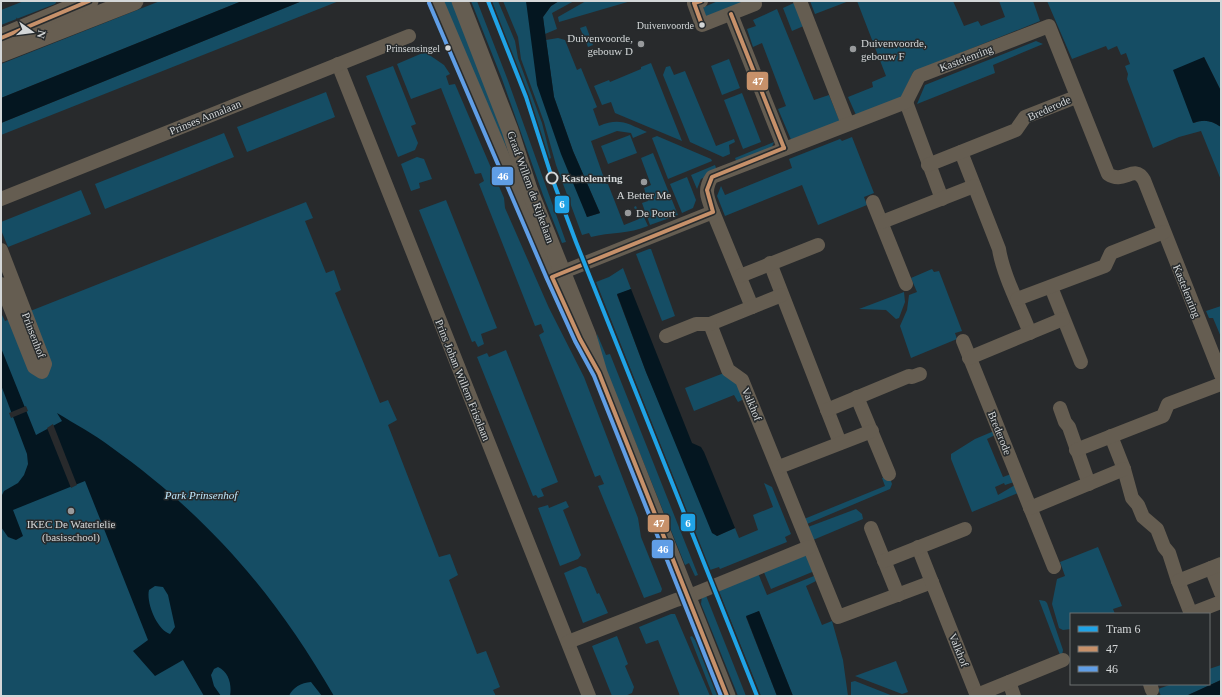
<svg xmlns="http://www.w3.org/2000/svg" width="1222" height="697" font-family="Georgia,serif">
<rect width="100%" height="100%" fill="#282a2c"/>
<!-- green -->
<g fill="#154d64">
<polygon points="24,1 57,1 55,4 1,25 1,10"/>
<polygon points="160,1 242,1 1,98 1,64"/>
<polygon points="302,1 339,1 1,135 1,123"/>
<polygon points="440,1 457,1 530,200"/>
<polygon points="471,1 477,1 507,78 566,242 562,243 543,195 502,79"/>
<polygon points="492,1 498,1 515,41 518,58 542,123 551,158 549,159"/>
<path d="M 503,1 L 526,1 L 587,217 L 600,213 L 573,151 L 554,97 L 546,40 L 558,38 L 565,40 L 577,70 L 581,68 L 597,107 L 593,109 L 599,126 C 620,117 628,124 647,132 L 633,138 L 631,133 L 617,131 L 591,141 L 606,184 L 608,184 L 624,225 L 639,219 L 634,207 L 636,206 L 640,216 L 643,215 L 648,226 C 629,234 610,232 591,237 L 589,233 L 582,235 L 556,165 L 544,122 L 521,59 L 518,37 Z"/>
<polygon points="559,1 574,1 552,13 557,29 545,34 543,17 551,6"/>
<polygon points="586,1 631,1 559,22 558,17"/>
<polygon points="718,1 746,1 711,16 705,16 701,11 704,7"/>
<polygon points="810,1 849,1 815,14"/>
<polygon points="857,1 953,1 964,26 978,21 981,26 1005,17 999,1 1033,1 1040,21 913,72 902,98 856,115 848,97 873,87 872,82 886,76"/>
<path d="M 1047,1 L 1221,1 L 1221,91 L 1204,57 L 1194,123 C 1204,119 1211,120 1221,127 L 1221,180 L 1201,131 L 1179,137 L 1153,148 L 1127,79 L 1128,74 L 1125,66 L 1130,64 L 1126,53 L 1121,55 L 1117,46 L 1108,50 L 1106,46 L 1072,59 Z"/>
<polygon points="796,2 806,25 792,31 783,8"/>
<polygon points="777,9 814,100 829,95 840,122 792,142 778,109 786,106 762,43 753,47 747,29 756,26 753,20"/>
<polygon points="586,26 593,45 588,47 580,28"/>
<polygon points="1036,41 1043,44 993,65 995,73 917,104 925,85"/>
<polygon points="425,52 444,65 450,74 446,76 449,85 455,84 504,198 505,208 549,308 584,377 638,518 641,537 662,589 661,592 644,598 598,486 604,484 600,475 595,477 539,335 544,332 541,324 535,326 479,184 484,181 481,173 475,174 441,88 411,99 397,64"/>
<polygon points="729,59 740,88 722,95 711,66"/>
<polygon points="651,63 682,141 615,113 611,102 602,105 594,86 609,80 610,82 641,69 641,67"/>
<polygon points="393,66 416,124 411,126 418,143 415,150 398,157 366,76"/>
<polygon points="670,66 674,75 685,71 716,146 734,139 735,142 729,145 730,154 723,157 690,142 663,75 666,67"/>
<polygon points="326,92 335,117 247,152 237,127"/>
<polygon points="742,93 761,142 743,149 724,100"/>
<polygon points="224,133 234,157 105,209 95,184"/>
<polygon points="630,135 637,153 608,164 601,146"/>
<polygon points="657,136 711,159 712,161 668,179 652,138"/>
<polygon points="852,137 874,193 864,197 867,205 818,225 802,185 725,216 717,196 721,186 725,195 792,168 789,159 840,139 842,141"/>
<polygon points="774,142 771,149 737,163 735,158"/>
<polygon points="653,153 678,215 650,225 642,203 648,201 644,188 651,185 641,158"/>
<polygon points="417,157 424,159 432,179 419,183 420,188 411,191 401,164"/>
<polygon points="715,165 717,171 701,179 697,189 691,175"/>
<polygon points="687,177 696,200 693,208 682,213 670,184"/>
<polygon points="81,190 91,214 8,247 1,230 1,222"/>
<polygon points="446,200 497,328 481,334 484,344 478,347 475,341 472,342 419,210"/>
<polygon points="306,202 313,218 305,221 326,273 334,270 341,290 335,293 380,403 388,400 397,420 388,425 439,557 450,554 458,575 449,580 477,654 486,651 500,687 493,690 496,696 1,696 1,313 5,321"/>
<polygon points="649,249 651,249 675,316 662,321 636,254"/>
<polygon points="623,268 631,289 617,295 646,372 717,536 735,528 739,538 758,530 753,515 773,507 764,483 772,487 791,534 785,537 787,542 720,569 719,567 710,570 596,282 609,277"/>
<polygon points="932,269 934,272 939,271 962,331 955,333 957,339 911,358 900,326 907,310 909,295 917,292 911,278"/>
<polygon points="904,292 905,302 899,318 896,319 886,310 859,309"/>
<polygon points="559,302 584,355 582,356 555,303"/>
<polygon points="1221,306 1221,337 1213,318 1209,318 1206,311"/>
<polygon points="597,334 606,355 610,354 698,575 695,576 689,563 685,565 598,350"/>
<polygon points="506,350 558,482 541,489 544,496 538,498 536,495 533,496 477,357 487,353 489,357"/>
<polygon points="724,373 737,381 744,399 738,402 734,395 694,411 685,388"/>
<polygon points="994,431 995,435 987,439 1003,477 1011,474 1014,482 1005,485 1004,483 995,487 998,495 1015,485 1018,493 972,512 951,459 951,454 975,439"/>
<polygon points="889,475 892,484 890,489 807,524 804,519 885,486 882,478"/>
<polygon points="566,501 569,507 563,510 581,555 578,559 560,566 538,508 548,505 549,508"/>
<polygon points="856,509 862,514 863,519 813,540 808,527"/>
<polygon points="1098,547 1122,606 1113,609 1115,614 1071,614 1071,629 1063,630 1059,628 1052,604 1057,579 1065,576 1060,562"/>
<polygon points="806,554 817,570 771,589 763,570"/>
<polygon points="580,566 586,568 597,594 599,593 608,613 583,623 564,573"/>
<polygon points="758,573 767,595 814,576 816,581 806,586 822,625 832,621 843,660 848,696 793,696 759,611 746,617 777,696 761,696 718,589"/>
<polygon points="705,593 746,696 738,696 701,604 702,596"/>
<polygon points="1039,600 1045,601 1047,603 1063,650 1062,655 1060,655"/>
<polygon points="671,614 675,614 710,696 680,696 658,640 646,644 639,627"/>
<polygon points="617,636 628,664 625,666 634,687 632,693 625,696 612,696 592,646"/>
<polygon points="692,636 698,644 719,696 713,696 690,637"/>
<polygon points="896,661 908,692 902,694 855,676"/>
<polygon points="1221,665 1221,680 1186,696 1161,696 1158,689 1172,684 1209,684 1209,669"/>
<polygon points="855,681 893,696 851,696 851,682"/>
</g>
<!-- water -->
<g fill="#041620" fill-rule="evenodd">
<polygon points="242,1 302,1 1,123 1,98"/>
<polygon points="526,1 559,1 551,6 543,17 554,97 573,151 600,213 587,217 561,154 537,85"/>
<path d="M 1204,57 L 1221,91 L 1221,127 C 1211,120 1204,119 1193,123 L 1173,70 Z"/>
<polygon points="631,289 692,443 701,447 704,452 735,528 717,536 712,533 646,372 617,294"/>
<path d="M 1,348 L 36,435 L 62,421 L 57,413 C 75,424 94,434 111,447 C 209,517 274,593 334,696 L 322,696 L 311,682 C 301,683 293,687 289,696 L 230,696 C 232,685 229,672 218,667 L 214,669 L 211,675 L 214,686 L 221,696 L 204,696 L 183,660 L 155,676 L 133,651 L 148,640 L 85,481 L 13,510 L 23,536 L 16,540 L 8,537 L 1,527 L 1,497 L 4,491 L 18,483 L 24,475 L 28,464 L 27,454 L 1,385 ZM 155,586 L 163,587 L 168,595 L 175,627 L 170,634 C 157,630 146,603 149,590 Z"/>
<polygon points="759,611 793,696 777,696 746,616"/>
<polygon points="1221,680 1221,696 1186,696"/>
</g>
<!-- pier -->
<g fill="#282a2c">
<polygon points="26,406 28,411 11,418 9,413"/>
<polygon points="53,424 77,485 71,488 47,428"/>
</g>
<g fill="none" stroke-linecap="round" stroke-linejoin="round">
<!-- minor -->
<g stroke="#655d51" stroke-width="14">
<polyline points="701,1 694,3 702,25 755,4 753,1"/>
<polyline points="800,1 848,124"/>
<polyline points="731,14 784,148"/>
<polyline points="338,64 589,696"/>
<polyline points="906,102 942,199"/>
<path d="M 961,152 L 999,249 C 1003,275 1020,307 1030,333"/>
<polyline points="928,165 1016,130 1025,117 1076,97"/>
<polyline points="1,199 409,36"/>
<polyline points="873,202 906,284"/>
<polyline points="713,212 752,307"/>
<polyline points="882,222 974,186"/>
<polyline points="1,250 45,364 42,372 34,367 1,284"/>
<polyline points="770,263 840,443"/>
<path d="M 553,276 L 713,212 C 708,199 703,190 712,177 L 906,102 L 919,76 L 1049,26 L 1108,174 C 1124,185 1134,163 1144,180 L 1221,375"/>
<polyline points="740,276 818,245"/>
<polyline points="1051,287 1081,362"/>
<polyline points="782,295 710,324 728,370 742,380 838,617 932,582"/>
<polyline points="1017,299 1105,266 1111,253 1164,232"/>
<polyline points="666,336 696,324 710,324"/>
<polyline points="963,341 1054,567"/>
<polyline points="969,358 1063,319"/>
<polyline points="857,397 889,474"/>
<polyline points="1060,408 1065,422 1069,427 1089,484"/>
<polyline points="827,410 909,376 912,377 920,374"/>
<polyline points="1111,436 1124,469 1132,498 1138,505 1143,517 1157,529 1164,547 1169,553 1178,581 1191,614"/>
<polyline points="1076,450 1163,416 1168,404 1221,384"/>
<polyline points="779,467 872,431"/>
<polyline points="1030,508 1124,469"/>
<polyline points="871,528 898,595"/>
<polyline points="918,547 977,696"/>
<polyline points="884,561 965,529"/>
<polyline points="1211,568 1221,593"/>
<polyline points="1178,581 1221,564"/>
<polyline points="1190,614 1221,602"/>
<polyline points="568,642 676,600 687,597 809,547"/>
<polyline points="1009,682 1014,696"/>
<polyline points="1150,684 1152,690"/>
<polyline points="977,695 1063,660"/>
</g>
<!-- tertiary -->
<g stroke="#655d51" stroke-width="17">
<polyline points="435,1 560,295"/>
<polyline points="460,1 510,130 529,189 588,336 599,373 727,696"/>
</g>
<!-- secondary -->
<g stroke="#675e51" stroke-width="19">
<polyline points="1,38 89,1"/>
<polyline points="1,53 134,1"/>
</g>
<defs>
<g id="bus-1">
<polyline points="701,1 694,3 702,25"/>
<polyline points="731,14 784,148"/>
<polyline points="1,38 89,1"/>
<polyline points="727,696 599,373 580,339 552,277 713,212 707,190 712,177 784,148"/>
</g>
<polyline id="bus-2" points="429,3 547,279 575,341 594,376 721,696"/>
</defs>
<!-- bus-1 casing -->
<use href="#bus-1" stroke="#272b2d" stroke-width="7"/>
<!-- bus-2 casing -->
<use href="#bus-2" stroke="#272b2d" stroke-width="7"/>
<!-- bus-1 -->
<use href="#bus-1" stroke="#c7916a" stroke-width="4"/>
<!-- bus-2 -->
<use href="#bus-2" stroke="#609ee6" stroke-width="4"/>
<defs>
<polyline id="tram-1" points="488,1 526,97 552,178 576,242 757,696"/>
</defs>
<!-- tram-1 casing -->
<use href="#tram-1" stroke="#272b2d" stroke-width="7"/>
<!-- tram-1 -->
<use href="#tram-1" stroke="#20a3e6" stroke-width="4"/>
</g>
<!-- markers -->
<g fill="#d4d7d8" stroke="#272b2d" stroke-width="1.5">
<circle cx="702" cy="25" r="3.5"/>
<circle cx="448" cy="48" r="3.5"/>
</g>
<g fill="#989a9c" stroke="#272b2d" stroke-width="1.5">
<circle cx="641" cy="44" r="4"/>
<circle cx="853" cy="49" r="4"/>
<circle cx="644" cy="182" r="4"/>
<circle cx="628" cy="213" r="4"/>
<circle cx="71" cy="511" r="4"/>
</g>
<circle fill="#272b2d" stroke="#d4d7d8" stroke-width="2" cx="552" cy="178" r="5.5"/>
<g text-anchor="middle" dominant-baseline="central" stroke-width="3" stroke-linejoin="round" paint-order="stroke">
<!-- bus labels -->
<g font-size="10" fill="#d4d7d8" stroke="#272b2d" text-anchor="end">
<text x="694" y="25">Duivenvoorde</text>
<text x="440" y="48">Prinsensingel</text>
</g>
<!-- poi labels -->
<g font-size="11" fill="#d4d7d8" stroke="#272b2d" text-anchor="start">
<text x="633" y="38" text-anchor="end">Duivenvoorde,<tspan x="633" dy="13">gebouw D</tspan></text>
<text x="861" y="43">Duivenvoorde,<tspan x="861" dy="13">gebouw F</tspan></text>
<text x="644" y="195" text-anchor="middle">A Better Me</text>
<text x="636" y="213">De Poort</text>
<text x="71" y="524" text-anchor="middle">IKEC De Waterlelie<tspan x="71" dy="13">(basisschool)</tspan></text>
</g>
<!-- street labels -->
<g font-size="11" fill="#d4d7d8" stroke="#272b2d">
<text transform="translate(966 58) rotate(-21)">Kastelenring</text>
<text transform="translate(1049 108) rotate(-24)">Brederode</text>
<text transform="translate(205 117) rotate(-22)">Prinses Annalaan</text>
<text transform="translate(531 187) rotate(70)">Graaf Willem de Rijkelaan</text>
<text transform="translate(1187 291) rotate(68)">Kastelenring</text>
<text transform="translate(34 335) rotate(69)">Prinsenhof</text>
<text transform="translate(463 380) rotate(68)">Prins Johan Willem Frisolaan</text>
<text transform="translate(752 404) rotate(67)">Valkhof</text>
<text transform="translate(1000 433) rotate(68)">Brederode</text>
<text transform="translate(959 650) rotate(68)">Valkhof</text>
</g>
<!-- stop labels -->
<g font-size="11" font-weight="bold" fill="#d4d7d8" stroke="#272b2d" text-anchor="start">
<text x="562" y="178">Kastelenring</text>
</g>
<!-- park labels -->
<g font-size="11" font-style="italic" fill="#bee7fb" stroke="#272b2d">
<text x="201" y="495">Park Prinsenhof</text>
</g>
</g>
<g stroke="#272b2d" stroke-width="1.5">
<rect x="746" y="71" width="23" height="20" rx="4" fill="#c7916a"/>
<rect x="491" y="166" width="23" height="20" rx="4" fill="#609ee6"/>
<rect x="554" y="195" width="16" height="19" rx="4" fill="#20a3e6"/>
<rect x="680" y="513" width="16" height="19" rx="4" fill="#20a3e6"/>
<rect x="647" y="514" width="23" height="19" rx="4" fill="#c7916a"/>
<rect x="651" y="539" width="23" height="20" rx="4" fill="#609ee6"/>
</g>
<g font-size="11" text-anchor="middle" font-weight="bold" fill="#fff">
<text x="758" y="85">47</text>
<text x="503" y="180">46</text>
<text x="562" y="208">6</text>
<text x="688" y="527">6</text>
<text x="659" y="527">47</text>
<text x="663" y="553">46</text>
</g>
<!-- border -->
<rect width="1222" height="697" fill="none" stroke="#d4d7d8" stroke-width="4"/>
<!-- legend -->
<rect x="1070" y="613" width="140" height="72" fill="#272b2d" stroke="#6c7071"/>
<rect x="1078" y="626" width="20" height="6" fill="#20a3e6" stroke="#6c7071"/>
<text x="1106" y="633" font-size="12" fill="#d4d7d8">Tram 6</text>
<rect x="1078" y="646" width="20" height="6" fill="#c7916a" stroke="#6c7071"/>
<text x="1106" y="653" font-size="12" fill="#d4d7d8">47</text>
<rect x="1078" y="666" width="20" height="6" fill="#609ee6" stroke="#6c7071"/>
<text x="1106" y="673" font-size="12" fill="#d4d7d8">46</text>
<!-- north arrow -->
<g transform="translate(32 32) rotate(104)" stroke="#272b2d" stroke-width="3" paint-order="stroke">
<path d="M0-3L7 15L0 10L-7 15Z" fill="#d4d7d8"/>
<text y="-6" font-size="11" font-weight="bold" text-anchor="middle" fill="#d4d7d8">N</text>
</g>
</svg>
